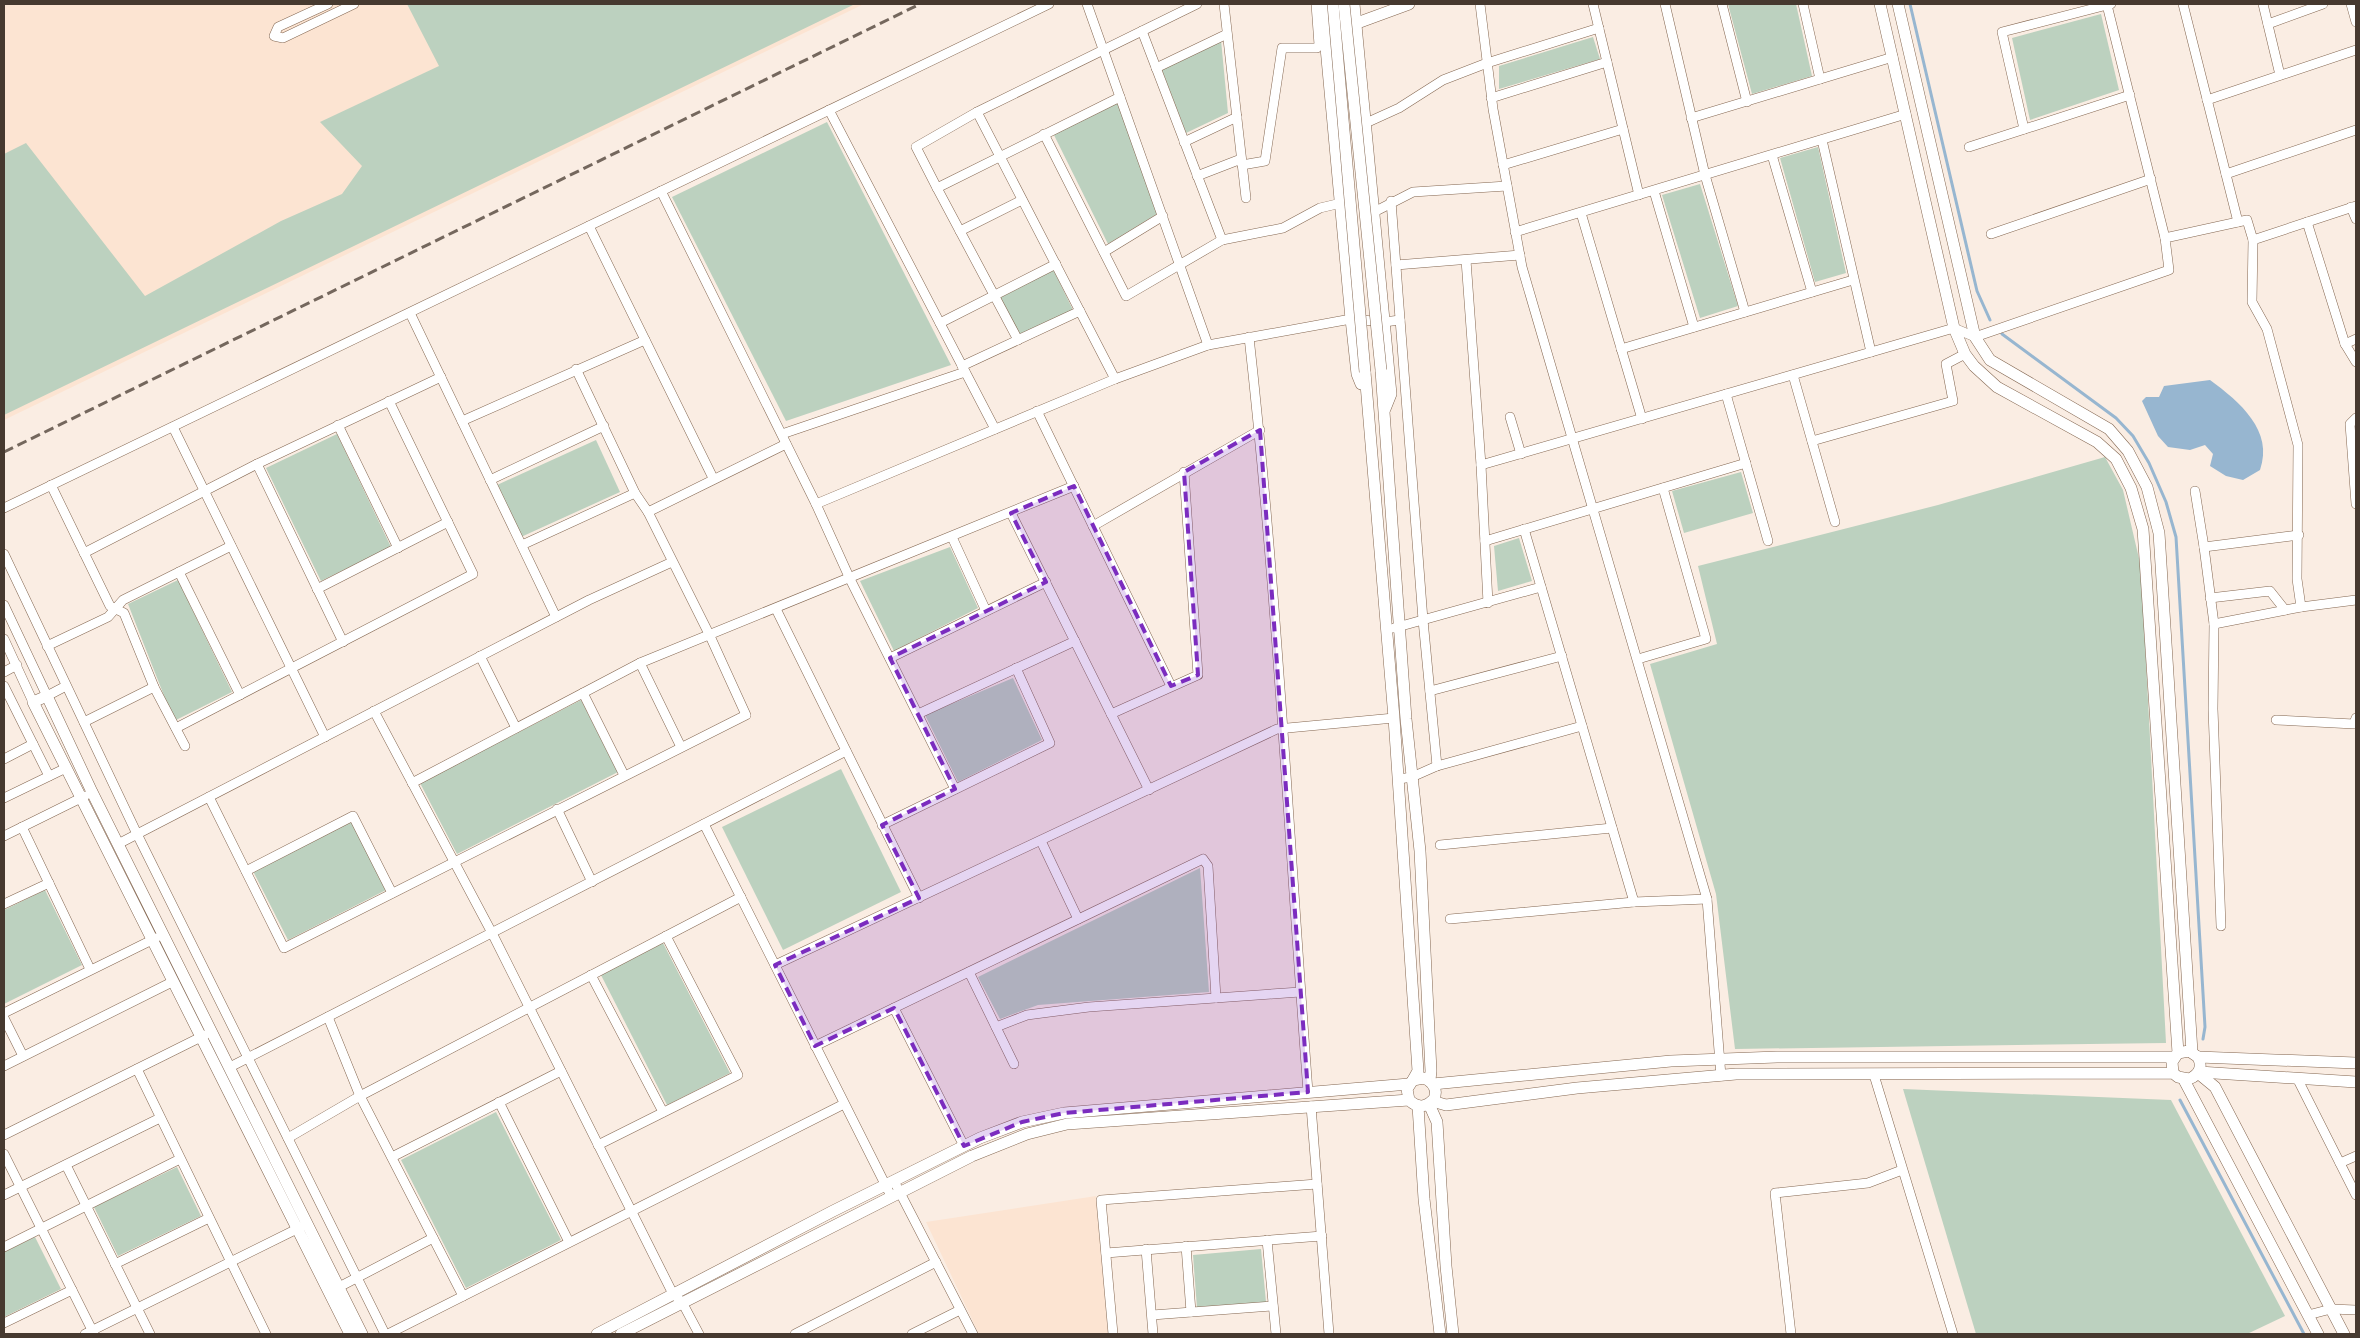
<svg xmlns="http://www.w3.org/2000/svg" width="2360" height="1338" font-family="Signika,sans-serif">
<rect width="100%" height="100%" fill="#faede3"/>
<!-- built -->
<g fill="#fce4d2">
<polygon points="4,4 864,4 4,420"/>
<polygon points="1096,1196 1108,1334 979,1334 926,1222"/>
</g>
<!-- green -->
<g fill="#bcd1bf">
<polygon points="407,4 855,4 4,415 4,154 26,143 145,296 281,221 342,194 362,166 320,122 439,66"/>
<polygon points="1728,4 1796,4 1812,76 1752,94"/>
<polygon points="2101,14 2119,90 2030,120 2012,38"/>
<polygon points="1593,37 1600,59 1499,89 1499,66"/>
<polygon points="1221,40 1228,113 1186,133 1162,70"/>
<polygon points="1117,99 1157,214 1108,244 1052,131"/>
<polygon points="827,122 951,365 786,421 672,197"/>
<polygon points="1818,147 1846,273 1815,282 1780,158"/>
<polygon points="1700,184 1738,306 1700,318 1662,195"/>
<polygon points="1052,267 1073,310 1014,339 993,296"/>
<polygon points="337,434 391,547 321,581 266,468"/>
<polygon points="596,440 620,492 521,537 497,485"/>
<polygon points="2105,457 2123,490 2141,567 2166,1043 1735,1049 1716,894 1650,664 1717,644 1698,566 1938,505"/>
<polygon points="1741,472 1753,513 1684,533 1672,491"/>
<polygon points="1519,538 1532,581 1498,591 1494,546"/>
<polygon points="950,547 978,608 894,651 860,581"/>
<polygon points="178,580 232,692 174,721 128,604"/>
<polygon points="1013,678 1042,740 958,782 925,715"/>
<polygon points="581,700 618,772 457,854 420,783"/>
<polygon points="841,769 901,892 783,950 722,827"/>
<polygon points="351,821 386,890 288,940 253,871"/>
<polygon points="1200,868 1209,992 1038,1005 1000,1019 978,977"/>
<polygon points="45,890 82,965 4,1004 4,910"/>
<polygon points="663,943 730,1073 667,1105 601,975"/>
<polygon points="1903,1089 2171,1100 2285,1316 2247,1334 1976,1334"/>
<polygon points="496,1112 561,1240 466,1288 401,1160"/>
<polygon points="177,1167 201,1216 118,1256 94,1207"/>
<polygon points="35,1237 61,1289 4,1317 4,1252"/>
<polygon points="1261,1249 1266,1302 1197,1308 1193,1255"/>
</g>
<!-- water -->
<path fill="#97b6d0" d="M 2210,380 C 2240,402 2274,431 2260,470 L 2243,480 L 2226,476 L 2210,466 L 2213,454 L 2205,445 L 2190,450 L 2168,447 L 2158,436 L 2142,401 L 2146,397 L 2159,397 L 2164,386 Z"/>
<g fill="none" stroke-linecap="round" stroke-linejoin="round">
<!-- stream -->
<g stroke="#97b6d0" stroke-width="3">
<polyline points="1910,4 1977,291 1990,320"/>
<polyline points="2002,334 2116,418 2133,436 2149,463 2166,502 2176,537 2205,1027 2203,1039"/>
<polyline points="2180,1100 2304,1334"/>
</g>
<defs>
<g id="street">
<polyline points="328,4 278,27 274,36 283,38 354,4"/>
<polyline points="1087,4 1208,345"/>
<polyline points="1224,4 1246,198"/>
<polyline points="1480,4 1493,109 1522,267 1707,899 1721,1076"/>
<polyline points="1593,4 1639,195"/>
<polyline points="1665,4 1705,175 1745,312"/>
<polyline points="1722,4 1747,102"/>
<polyline points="1803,4 1820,79"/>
<polyline points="2183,4 2238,222"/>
<polyline points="2263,4 2280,75"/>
<polyline points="2351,4 2356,22"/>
<polyline points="2107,5 2165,238"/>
<polyline points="2268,24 2323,4"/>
<polyline points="1156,68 1227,34"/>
<polyline points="1491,98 1607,62"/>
<polyline points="2207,100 2356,50"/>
<polyline points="829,110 995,429"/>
<polyline points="977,112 1115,379"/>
<polyline points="1691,118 1893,57"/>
<polyline points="1366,123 1399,108 1443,80 1487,63 1599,28"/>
<polyline points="2024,129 2002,32 2111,4"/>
<polyline points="1044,134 1126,296 1222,240 1142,31"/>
<polyline points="1822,140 1871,352"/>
<polyline points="1184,142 1237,117"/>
<polyline points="1969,147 2130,95"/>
<polyline points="1772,155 1812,292"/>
<polyline points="1242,165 1265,161 1282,48 1317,48 1319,45 1316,4"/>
<polyline points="1503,165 1623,129"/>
<polyline points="2226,174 2356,130"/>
<polyline points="1197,176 1241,159"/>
<polyline points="937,188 916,147 977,112 1197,4"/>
<polyline points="661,191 816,504"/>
<polyline points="1654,191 1694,327"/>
<polyline points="1391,201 1423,620 1437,766"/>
<polyline points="2351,207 2356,219"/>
<polyline points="1374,212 1413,192 1507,186"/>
<polyline points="1581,213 1642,419"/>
<polyline points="2307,222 2345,344 2356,362"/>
<polyline points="589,226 713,478"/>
<polyline points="960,231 1022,200"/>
<polyline points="1515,232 1906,114"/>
<polyline points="1991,234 2151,179"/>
<polyline points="1222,240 1283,228 1320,208 1341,203"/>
<polyline points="2253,240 2252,302 2267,329 2298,445 2297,579 2301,607"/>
<polyline points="1104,252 1163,216"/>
<polyline points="1466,260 1481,465 1488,603"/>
<polyline points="1396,265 1520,255"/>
<polyline points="410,313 556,617"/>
<polyline points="940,323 1056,264"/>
<path d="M 1249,337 C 1277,588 1289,840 1308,1092"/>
<polyline points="1018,340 937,188 1120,97"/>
<polyline points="2345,344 2356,339"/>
<polyline points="1621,349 1853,280"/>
<polyline points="962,366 1080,311"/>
<polyline points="1793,375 1835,522"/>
<polyline points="1726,394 1768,541"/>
<polyline points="1037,411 1171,686"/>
<polyline points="1510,417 1521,454"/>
<polyline points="2356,418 2350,424 2356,504"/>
<polyline points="462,421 645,340"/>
<polyline points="338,425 398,548"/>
<polyline points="173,427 325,737"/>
<polyline points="782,434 965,372"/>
<polyline points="1812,441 1953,401 1946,364 1965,354"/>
<polyline points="257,464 343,642"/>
<polyline points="1481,465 1954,328 1975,337 2169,270 2165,238 2247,220 2253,240 2356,206"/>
<polyline points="490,480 604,426"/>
<polyline points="51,485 110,606 124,613 154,687 185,746"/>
<polyline points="2195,491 2204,547 2299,535"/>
<polyline points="4,508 1049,4"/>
<polyline points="648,512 786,444"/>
<polyline points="1011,513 1149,790"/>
<polyline points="1093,526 1260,430"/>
<polyline points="1524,529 1634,902"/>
<polyline points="952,537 986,611"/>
<polyline points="1485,541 1746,463"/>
<polyline points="522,545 635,493"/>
<polyline points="2204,547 2214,624 2213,709 2221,926"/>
<polyline points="84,553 257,464 441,377"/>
<polyline points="4,554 137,834 385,1334"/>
<polyline points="179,572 240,695"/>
<polyline points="317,589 448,522"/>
<polyline points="2210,598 2270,591 2285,610"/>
<polyline points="4,605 47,696 66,686"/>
<polyline points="776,609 919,898"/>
<polyline points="2214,624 2301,607 2356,600"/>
<polyline points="1394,628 1541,587"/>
<polyline points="4,639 33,702"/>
<polyline points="47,646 108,617 123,600 231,546"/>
<polyline points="480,656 516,728"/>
<polyline points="890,658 1046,582"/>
<polyline points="1638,659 1706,639 1663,488"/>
<polyline points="640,663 681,747"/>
<polyline points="4,672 17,665"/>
<polyline points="4,686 49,776"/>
<polyline points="1430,691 1562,656"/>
<polyline points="583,693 624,775"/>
<polyline points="374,711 492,933 673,1294 682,1302 699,1334"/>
<polyline points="918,714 1075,641"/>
<polyline points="1111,714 1198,675 1184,472"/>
<polyline points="2276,720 2354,724 2356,718"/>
<polyline points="84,722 154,687"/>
<polyline points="176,728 473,574 389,401"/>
<polyline points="4,759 33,744"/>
<polyline points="1399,779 1412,777 1437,766 1582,726"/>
<polyline points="412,783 640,663 1074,486"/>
<polyline points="955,789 850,579 816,504 1115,379 1208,345 1351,319 1384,322 1400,320"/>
<polyline points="209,797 284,948 746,715 710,636 648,512 635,493 576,369"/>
<polyline points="4,798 66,768"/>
<polyline points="557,809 592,882"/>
<polyline points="704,824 891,1196"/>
<polyline points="882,825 1050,743 1016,668"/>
<polyline points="22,827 90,969"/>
<polyline points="4,836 85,796"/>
<polyline points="1041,841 1078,919"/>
<polyline points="118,844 589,600 672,562"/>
<polyline points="1440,845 1612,828"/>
<polyline points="246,871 353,816 392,893"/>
<polyline points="4,904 49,883"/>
<polyline points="1450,919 1634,902 1707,899"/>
<polyline points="775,965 1277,729 1394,718"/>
<polyline points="969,972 1014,1064"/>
<polyline points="591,975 663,1112"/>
<polyline points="894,1008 964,1146"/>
<polyline points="4,1013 156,938"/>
<polyline points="328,1017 360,1096 463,1296"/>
<polyline points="4,1018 23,1056"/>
<polyline points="996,1027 1027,1015 1089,1007 1300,992"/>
<polyline points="815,1046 1203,859 1208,866 1216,998"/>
<polyline points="4,1066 172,982"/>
<polyline points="230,1067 846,751"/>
<polyline points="137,1069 266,1334"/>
<polyline points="1874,1075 1953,1334"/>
<polyline points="2297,1078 2356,1195"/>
<polyline points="499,1102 569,1242"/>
<polyline points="1311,1106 1329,1334"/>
<polyline points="4,1135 205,1035"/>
<polyline points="288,1138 360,1096 741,897"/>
<polyline points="598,1145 738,1075 666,936"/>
<polyline points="4,1154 94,1334"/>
<polyline points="392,1157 561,1071"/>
<polyline points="2340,1163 2356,1156"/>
<polyline points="66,1165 150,1334"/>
<polyline points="894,1181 973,1334"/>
<polyline points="4,1195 160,1118"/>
<polyline points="1267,1240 1276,1334"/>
<polyline points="1186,1246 1191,1312"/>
<polyline points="4,1247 180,1159"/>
<polyline points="1146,1249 1153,1334"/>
<polyline points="1106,1253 1322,1236"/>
<polyline points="115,1264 209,1218"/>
<polyline points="339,1287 433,1238"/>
<polyline points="1152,1315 1273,1306"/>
<polyline points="2308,1315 2331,1309 2356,1310"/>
<polyline points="4,1323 72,1290"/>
<polyline points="85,1334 303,1226"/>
<polyline points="388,1334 844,1104"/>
<polyline points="795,1334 936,1262"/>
<polyline points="912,1334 960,1310"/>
<polyline points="1113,1334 1101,1200 1317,1184"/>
<polyline points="1791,1334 1775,1193 1868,1183 1902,1170"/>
</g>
<g id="secondary">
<polyline points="1322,4 1351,319 1357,374 1361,384"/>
<polyline points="1354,4 1391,394 1385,409"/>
<polyline points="1880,4 1954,328 1965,354 1974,366 1997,387 2097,442 2116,459 2131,488 2143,529 2178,1053"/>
<polyline points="1898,4 1975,337 1990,360 2109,429 2128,451 2147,487 2159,533 2192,1052"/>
<polyline points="1349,26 1409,4"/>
<polyline points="1381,370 1406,719 1420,851 1431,1071 1430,1080"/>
<polyline points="1365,372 1394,718 1418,1071 1413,1080"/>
<polyline points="2198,1057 2356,1063"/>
<polyline points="2199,1072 2356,1082"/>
<polyline points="2198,1073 2215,1087 2344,1334"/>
<polyline points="2184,1080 2318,1334"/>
<polyline points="1433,1084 1671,1061 1777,1057 2174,1057"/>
<path d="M 1432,1101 L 1446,1105 L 1577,1088 L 1736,1074 L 2173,1073 L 2178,1077 L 2189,1079 C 2199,1075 2203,1067 2198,1057 L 2189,1051 L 2178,1053 L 2172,1062 L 2173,1073"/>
<polyline points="1429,1104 1437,1122 1446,1266 1453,1334"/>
<polyline points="1418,1106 1424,1199 1440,1334"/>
<polyline points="350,1334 33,702 47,696 92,792 362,1334"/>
<polyline points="597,1334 833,1211 980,1138 1022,1122 1064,1113 1409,1084"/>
<path d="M 621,1334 L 972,1156 L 1027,1134 L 1067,1124 L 1409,1100 C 1417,1108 1426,1108 1434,1099 C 1438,1089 1433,1082 1424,1078 L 1413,1080 L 1407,1089 L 1409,1100"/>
</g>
</defs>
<!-- street casing -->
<use href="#street" stroke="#846751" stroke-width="10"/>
<!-- secondary casing -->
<use href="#secondary" stroke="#846751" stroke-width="12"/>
<!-- street -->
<use href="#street" stroke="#fff" stroke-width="9"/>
<!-- secondary -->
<use href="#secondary" stroke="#fff" stroke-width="11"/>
<!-- rail -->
<polyline stroke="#74675d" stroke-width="3" stroke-dasharray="10 5" stroke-linecap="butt" points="4,452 920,4"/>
<defs>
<g id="secondary-bridge">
<polyline points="1333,4 1365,372"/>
<polyline points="1344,4 1381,370"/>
</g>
</defs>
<!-- secondary-bridge casing -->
<use href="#secondary-bridge" stroke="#846751" stroke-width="12" stroke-linecap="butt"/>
<!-- secondary-bridge -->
<use href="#secondary-bridge" stroke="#fff" stroke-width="11"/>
</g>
<!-- marked area -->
<path fill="#7b2cbf" fill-opacity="0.2" stroke="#7b2cbf" stroke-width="4" stroke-dasharray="10 6" stroke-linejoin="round" d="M 1260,430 L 1308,1092 L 1064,1113 L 1022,1122 L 964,1146 L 894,1008 L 815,1046 L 775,965 L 919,898 L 882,825 L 955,789 L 890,658 L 1046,582 L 1011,513 L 1074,486 L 1171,686 L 1198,675 L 1184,472 Z"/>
<!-- border -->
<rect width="2360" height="1338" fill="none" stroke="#46392f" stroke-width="10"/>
</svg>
